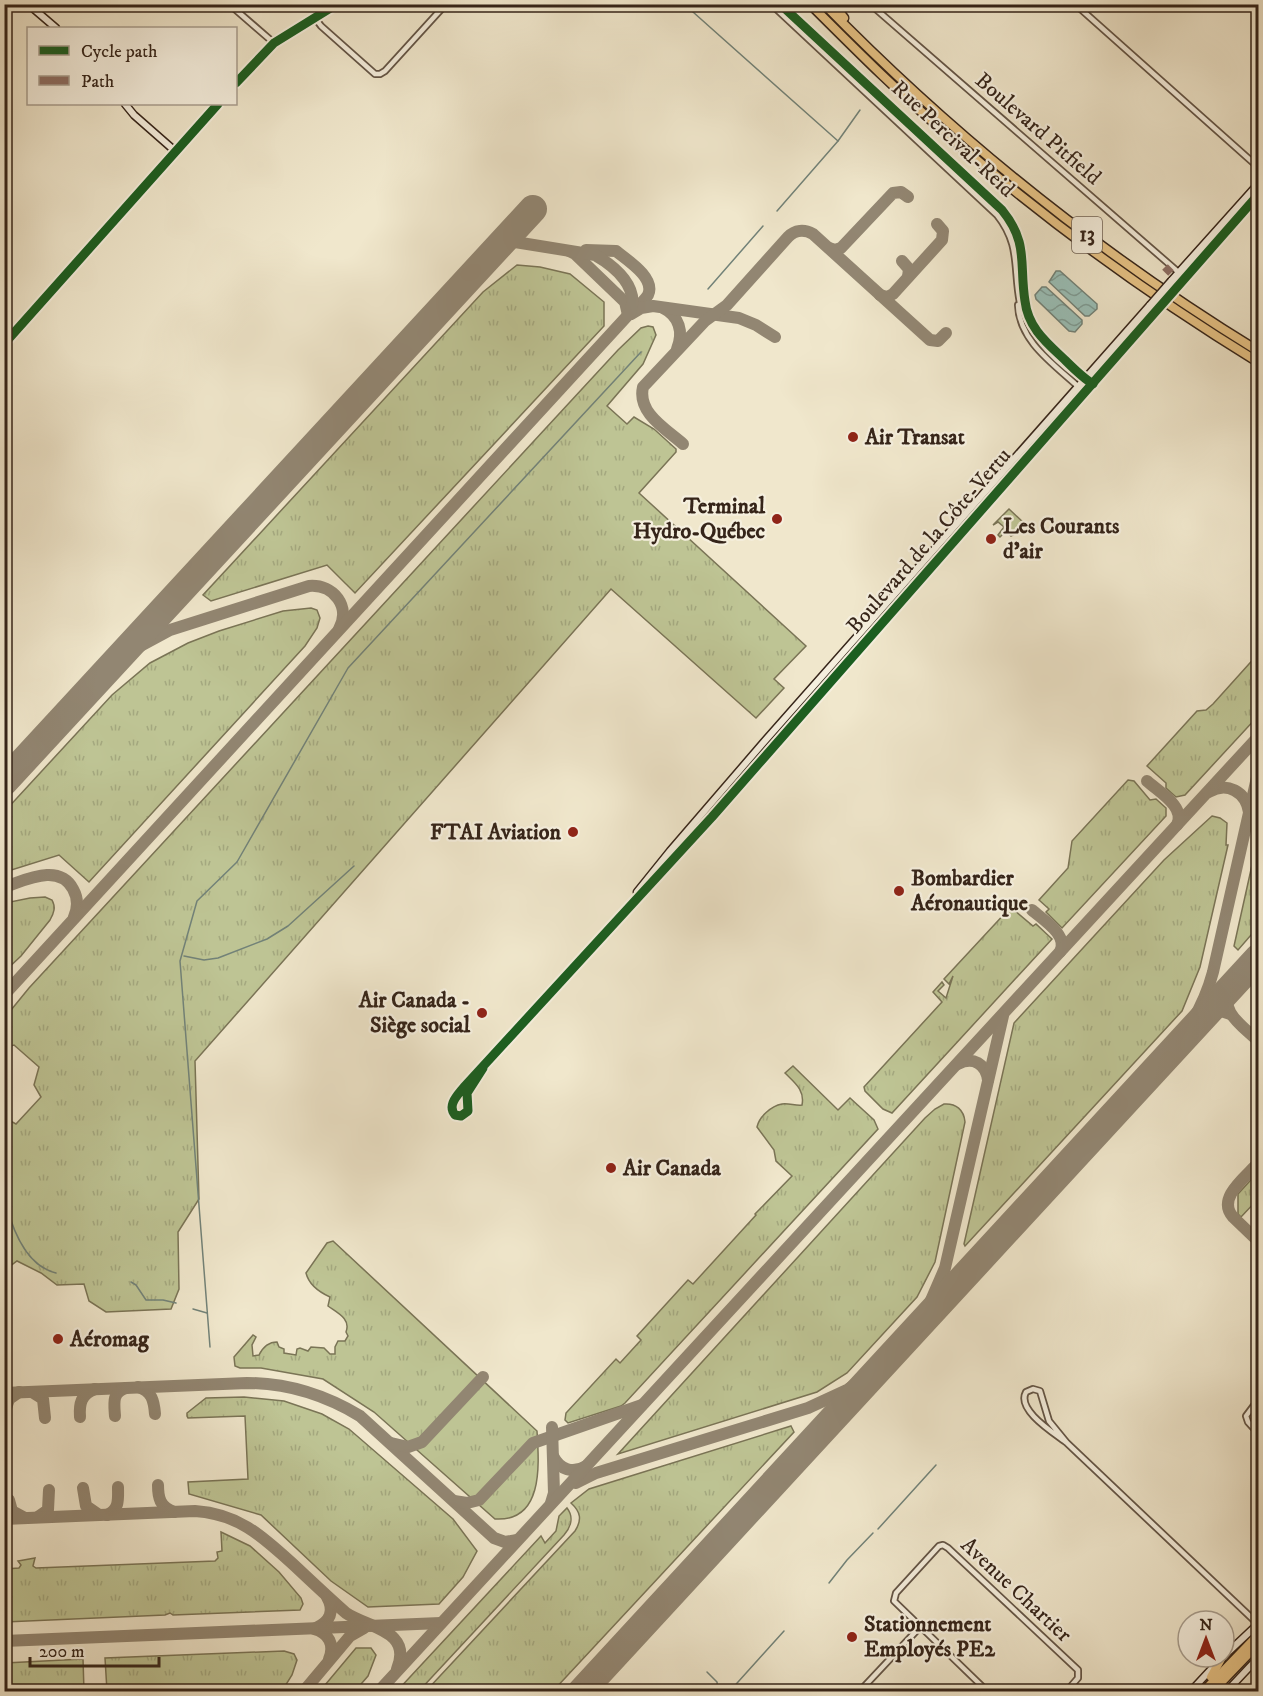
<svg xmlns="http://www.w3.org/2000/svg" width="1263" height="1696" font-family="'IM FELL DW Pica',serif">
<defs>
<pattern id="grass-tufts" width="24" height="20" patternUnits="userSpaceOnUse" patternTransform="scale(1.5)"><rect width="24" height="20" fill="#bec494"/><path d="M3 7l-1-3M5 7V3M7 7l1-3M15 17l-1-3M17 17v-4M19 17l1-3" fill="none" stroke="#a4a87f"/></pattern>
<pattern id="water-waves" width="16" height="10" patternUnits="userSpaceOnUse" patternTransform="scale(1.5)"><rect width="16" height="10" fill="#9ac0b8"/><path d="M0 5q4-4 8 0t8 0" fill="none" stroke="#7e9c95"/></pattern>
</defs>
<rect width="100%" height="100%" fill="#f0e7cc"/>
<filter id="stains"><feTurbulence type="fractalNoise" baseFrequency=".00333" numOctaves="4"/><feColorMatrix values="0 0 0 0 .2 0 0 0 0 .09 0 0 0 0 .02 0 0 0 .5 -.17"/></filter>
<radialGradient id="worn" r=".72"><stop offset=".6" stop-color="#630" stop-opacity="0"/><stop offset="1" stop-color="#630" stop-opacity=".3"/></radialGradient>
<!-- grass -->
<g fill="url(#grass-tufts)" stroke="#7a7456" stroke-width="1.5">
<polygon points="517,265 540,267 570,274 604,302 604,326 355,593 327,565 211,601 203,595 483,292"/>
<polygon points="648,326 653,327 656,335 643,364 607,406 627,424 634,417 654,429 676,449 676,452 639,493 806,646 774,679 784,688 756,718 611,589 195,1061 199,1199 178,1232 179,1289 171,1309 106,1312 89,1301 84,1284 57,1285 41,1273 17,1261 5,1270 5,1118 16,1124 41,1097 34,1085 39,1067 14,1045 5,1048 5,1019 7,1015 29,988 618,350 641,328"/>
<polygon points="311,608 317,610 320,618 317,628 305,646 89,882 59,855 5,872 5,811 112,695 150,663 188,643 219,631 283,611"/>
<polygon points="1258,654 1258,716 1185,795 1176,797 1166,788 1166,783 1147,766 1197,711 1206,710 1213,704"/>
<polygon points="1128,780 1134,781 1150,800 1156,799 1166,808 1166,816 1062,928 1046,912 1049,909 1039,900 1068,868 1072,841"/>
<polygon points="1212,816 1220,818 1227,823 1226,845 1228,845 1200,967 1182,1011 965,1246 964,1244 1014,1023 1164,860"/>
<polygon points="1258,838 1258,927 1238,950 1234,946"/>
<path d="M 45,897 L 52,900 C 56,907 54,913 50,920 L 21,956 L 5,971 L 5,903 L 30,898 Z"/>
<polygon points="1008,910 1014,910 1033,926 1036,924 1052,939 892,1113 883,1109 865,1091 864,1087 942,1002 933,992 942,982 944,985 938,991 946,998 953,976 949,984 944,979"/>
<path d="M 793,1066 L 838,1110 L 850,1098 L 874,1120 L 878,1129 L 625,1403 L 621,1406 L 568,1423 L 565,1420 L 566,1413 L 616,1359 L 620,1363 L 641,1340 L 637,1336 L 688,1280 L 693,1284 L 756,1215 L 755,1214 L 792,1176 L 776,1161 L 774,1150 L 757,1127 C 759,1117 771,1106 782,1104 C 789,1103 796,1106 802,1105 C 805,1090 795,1083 785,1073 Z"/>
<path d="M 944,1104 C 956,1103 964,1110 965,1122 L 935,1262 L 917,1297 L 847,1373 L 817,1392 L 618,1454 L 925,1118 L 935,1109 Z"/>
<polygon points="1258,1172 1258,1199 1241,1217 1238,1214 1238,1194"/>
<path d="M 333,1241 L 537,1431 C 539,1464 544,1522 495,1519 L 374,1412 L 323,1379 L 261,1368 L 240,1368 L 235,1366 L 234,1357 L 253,1335 L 256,1337 L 252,1345 L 253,1356 L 259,1355 C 263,1347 268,1342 277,1342 L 279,1347 L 284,1349 L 284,1353 L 296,1355 L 297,1349 L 300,1348 L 308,1351 L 311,1347 L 324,1348 L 330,1354 L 335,1354 L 335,1347 L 338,1341 L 345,1341 L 348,1336 L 346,1332 C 351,1319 338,1313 328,1306 L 330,1297 C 319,1292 309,1285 306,1273 L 327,1243 Z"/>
<polygon points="244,1397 284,1401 322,1414 349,1429 453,1519 477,1551 463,1577 439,1604 368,1607 331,1581 261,1515 189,1494 188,1482 248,1479 245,1416 188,1418 187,1416 187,1413 206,1398"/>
<path d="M 791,1426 L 794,1432 L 553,1691 L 426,1691 L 575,1531 C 582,1520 581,1512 571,1503 L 589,1489 Z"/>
<path d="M 567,1508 C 574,1517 571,1527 564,1535 L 419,1691 L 397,1691 L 541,1536 L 545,1543 L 556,1531 L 559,1516 Z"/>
<polygon points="221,1532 250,1546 279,1572 301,1598 303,1604 300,1610 173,1615 170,1613 165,1615 5,1622 5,1569 19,1568 21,1565 18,1561 35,1558 33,1566 36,1568 215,1561 218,1558 217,1552 222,1551"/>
<polygon points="356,1648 371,1648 376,1655 368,1676 355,1691 320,1691"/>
<polygon points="284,1651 294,1654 297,1660 292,1675 282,1691 107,1691 105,1658"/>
<polygon points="83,1659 84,1691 5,1691 5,1663"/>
</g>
<!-- park -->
<polygon fill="#bec494" stroke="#7a7456" stroke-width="1.5" points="1009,509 1025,524 1017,533 1011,536 1006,531 1000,537 998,535 1004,527 998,522 993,525"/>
<!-- water -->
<g fill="url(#water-waves)" stroke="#728278" stroke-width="1.5">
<polygon points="1056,271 1060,271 1097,304 1097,309 1089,316 1085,316 1049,282"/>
<polygon points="1042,287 1046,287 1082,320 1082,324 1075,332 1069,331 1036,299 1035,295"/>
</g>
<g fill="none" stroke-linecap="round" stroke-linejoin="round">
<!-- stream -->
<g stroke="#728278" stroke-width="1.5">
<polyline points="684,4 838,141"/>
<polyline points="777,211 838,141 860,110"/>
<polyline points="708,289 763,226"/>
<polyline points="184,956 204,960 218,958 267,939 288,926 354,866"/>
<path d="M 6,1204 C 13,1231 26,1266 56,1273"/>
<polyline points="4,1272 11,1268"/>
<polyline points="131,1282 136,1285 146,1300 163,1300 176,1303"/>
<polyline points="193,1309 207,1313"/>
<polyline points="210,1347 180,961 197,901 237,862 348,668 641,352"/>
<polyline points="878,1529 936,1465"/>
<polyline points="829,1583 847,1560 873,1533"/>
<polyline points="707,1672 717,1682 718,1692"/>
<polyline points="729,1692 784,1631"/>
</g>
<!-- taxiway -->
<g stroke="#928672" stroke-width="12">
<polyline points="829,248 835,250 841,248 893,193 901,192 908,197"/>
<path d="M 586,250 L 616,251 C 627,260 656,278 648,295 C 645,300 639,305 635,309"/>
<polyline points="569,251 575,254 625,302 628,315"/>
<polyline points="902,261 909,269 908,277"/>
<polyline points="880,295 887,297 893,294 942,240 943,231 937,224"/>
<path d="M 663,308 C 679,316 684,332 677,349"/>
<polyline points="631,314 641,308 653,306 739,318 756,325 775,337"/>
<path d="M 683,444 C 666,429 637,413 643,387 L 705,321 L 727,305 L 788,237 C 795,230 804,229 813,234 L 930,340 L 938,341 L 946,333"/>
<path d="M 105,673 L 133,650 L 170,630 L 309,586 C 334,584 351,607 339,629"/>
<path d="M 1147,781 C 1159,792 1186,807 1177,825"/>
<path d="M 1209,792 C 1227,781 1246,792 1249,812"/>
<path d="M 4,887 C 26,880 59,863 73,889 C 78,898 78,908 74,917"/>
<path d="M 1032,910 C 1043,920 1069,935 1060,952"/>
<path d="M 1231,987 C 1217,1011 1243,1026 1258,1041"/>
<path d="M 4,995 L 630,313 C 640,288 616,267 595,255 L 515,242 L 501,245 L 493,252"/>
<path d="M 1205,1016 C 1213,1010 1220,1010 1230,1014"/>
<path d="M 958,1064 C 973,1056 986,1064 988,1080"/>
<path d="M 1135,1092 C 1142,1077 1158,1065 1169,1053 C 1189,1030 1205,1002 1213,972 L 1258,773"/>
<path d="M 1258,1163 C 1246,1177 1216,1198 1233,1217 L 1258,1241"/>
<path d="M 138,1387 C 152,1391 154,1401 155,1414"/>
<polyline points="32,1392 43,1399 45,1418"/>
<path d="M 4,1393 L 247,1383 C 288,1383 325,1395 360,1416 L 494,1538 L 505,1542 L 517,1540"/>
<polyline points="5,1411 9,1399 19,1392"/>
<path d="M 115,1416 C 114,1403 112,1392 126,1388"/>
<path d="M 80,1417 C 79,1404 81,1394 95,1389"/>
<polyline points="391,1443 408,1447 422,1442 483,1377"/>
<path d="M 553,1456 C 560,1470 573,1474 586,1466"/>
<polyline points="576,1483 596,1473 808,1408 847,1390 873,1371 907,1337 929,1305 945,1268 1003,1016"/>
<path d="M 158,1485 C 158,1498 160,1507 174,1512"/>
<polyline points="83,1488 86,1506 99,1515"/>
<polyline points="9,1500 12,1511 25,1518"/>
<polyline points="454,1501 467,1503 479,1500 533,1443 642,1405"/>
<polyline points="551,1503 554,1493 552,1427"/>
<path d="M 107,1515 C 120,1509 118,1499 118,1487"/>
<polyline points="38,1517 48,1510 49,1490"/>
<path d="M 4,1519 L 195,1511 C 240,1514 263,1537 295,1566 C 312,1582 329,1598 346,1613 C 368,1628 413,1630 397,1669"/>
<path d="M 316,1628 C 330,1622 335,1611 327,1597"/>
<path d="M 314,1629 C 329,1633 335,1645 329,1659"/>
<polyline points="4,1641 441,1623"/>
<polyline points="303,1692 350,1636 364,1628"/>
<polyline points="378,1692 1258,737"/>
</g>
<!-- runway -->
<g stroke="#928672" stroke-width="28">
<polyline points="4,782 533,209"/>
<polyline points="581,1692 1258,958"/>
</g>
<defs>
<g id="street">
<polyline points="229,4 274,43"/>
<path d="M 771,4 L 997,215 C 1021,245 1013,269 1020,303 C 1027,338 1063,367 1090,387"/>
<polyline points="870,4 1184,277"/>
<polyline points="1075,4 1258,167"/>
<polyline points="315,18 321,26 375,74 380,74 385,71 446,4"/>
<path d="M 1018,305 C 1019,344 1060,368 1085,393"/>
<polyline points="1258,1400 1246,1416 1248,1422 1258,1433"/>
<path d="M 1067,1443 C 1054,1433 1016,1410 1026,1392 L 1033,1389 L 1040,1391 L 1049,1421 L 1067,1443 L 1258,1624"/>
<polyline points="987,1691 894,1601 896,1593 939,1546 943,1545 948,1548 1078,1670 1078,1678 1066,1692"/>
<polyline points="859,1692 920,1627"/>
</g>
<g id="secondary">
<polyline points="28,4 56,28"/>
<polyline points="236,83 274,43 337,4"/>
<polyline points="125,104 134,115 175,151"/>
<polyline points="1171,281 1258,184"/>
<polyline points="1177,286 1258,195"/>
<polyline points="4,344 218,104"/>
<polyline points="637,892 670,851 763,743 1150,305"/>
<path d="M 483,1068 L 467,1093 L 468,1111 L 461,1116 L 455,1115 C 447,1105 457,1096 464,1087 L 712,817 L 1052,431 L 1156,310"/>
<polyline points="1224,1656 1258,1624"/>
<polyline points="987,1692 989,1692"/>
<polyline points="1190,1692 1216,1664"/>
<polyline points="1226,1692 1258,1658"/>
</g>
<g id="highway">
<path d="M 810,4 C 858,52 905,99 956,142 C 1051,224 1152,297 1258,362"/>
<path d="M 824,4 C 954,137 1100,254 1258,351"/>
<polyline points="833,4 844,18"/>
<polyline points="1211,1677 1221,1659"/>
<polyline points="1203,1692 1258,1635"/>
<polyline points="1212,1692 1258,1644"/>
</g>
</defs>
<!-- street casing -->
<use href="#street" stroke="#645546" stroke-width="8"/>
<!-- secondary casing -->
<use href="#secondary" stroke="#352419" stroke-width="9"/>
<!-- highway casing -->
<use href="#highway" stroke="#352419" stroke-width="11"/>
<!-- street -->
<use href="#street" stroke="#f5efde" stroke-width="4.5"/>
<!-- secondary -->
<use href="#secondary" stroke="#f5efde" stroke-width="6"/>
<!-- highway -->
<use href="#highway" stroke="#e8c486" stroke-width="8"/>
<defs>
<g id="secondary-bridge">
<polyline points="1150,305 1171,281"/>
<polyline points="1156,310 1177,286"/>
</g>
</defs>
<!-- secondary-bridge casing -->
<use href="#secondary-bridge" stroke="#352419" stroke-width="9" stroke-linecap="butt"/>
<!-- secondary-bridge -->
<use href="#secondary-bridge" stroke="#f5efde" stroke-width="6"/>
<!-- quiet -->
<polyline stroke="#8d6e63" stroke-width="8" stroke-dasharray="15 8" stroke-linecap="butt" points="1165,267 1171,273"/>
<defs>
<g id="cycleway">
<path d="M 780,4 L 1002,210 C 1029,243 1019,264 1025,301 C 1028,328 1047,343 1065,360 C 1074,369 1083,378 1093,384"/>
<polyline points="236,83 274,43 337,4"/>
<polyline points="4,344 218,104"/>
<path d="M 483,1068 L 467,1093 L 468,1111 L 461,1116 L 455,1115 C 447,1105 457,1096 464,1087 L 712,817 L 1258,195"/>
</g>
</defs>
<!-- cycleway casing -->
<use href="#cycleway" stroke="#f5efde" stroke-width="13"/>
<!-- cycleway -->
<use href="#cycleway" stroke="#1b5e20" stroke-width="9"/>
</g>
<!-- markers -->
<g fill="#8f2418" stroke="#f5efde" stroke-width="2">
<circle cx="853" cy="437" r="6"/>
<circle cx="777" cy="519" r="6"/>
<circle cx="991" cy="539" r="6"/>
<circle cx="573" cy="832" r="6"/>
<circle cx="899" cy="891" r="6"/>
<circle cx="482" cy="1013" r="6"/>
<circle cx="611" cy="1168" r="6"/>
<circle cx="58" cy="1339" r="6"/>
<circle cx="852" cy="1637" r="6"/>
</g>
<g text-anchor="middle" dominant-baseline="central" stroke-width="4.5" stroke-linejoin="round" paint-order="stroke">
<!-- shield labels -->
<rect fill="#f5efde" stroke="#6f6154" stroke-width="1.5" x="1072" y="217" width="30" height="36" rx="4.5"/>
<g font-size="21" font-weight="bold" fill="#352419">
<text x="1087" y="235">13</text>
</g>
<!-- street labels -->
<g font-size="22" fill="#352419" stroke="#f5efde">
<text transform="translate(1038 129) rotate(41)">Boulevard Pitfield</text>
<text transform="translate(953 139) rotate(43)">Rue Percival-Reid</text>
<text transform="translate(929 541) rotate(-49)">Boulevard de la Côte-Vertu</text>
<text transform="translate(1016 1590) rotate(43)">Avenue Chartier</text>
</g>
<!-- poi labels -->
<g font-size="22" font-weight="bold" fill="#352419" stroke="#f5efde" text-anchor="start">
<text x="865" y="437">Air Transat</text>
<text x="765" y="506" text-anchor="end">Terminal<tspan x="765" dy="25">Hydro-Québec</tspan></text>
<text x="1003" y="526">Les Courants<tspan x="1003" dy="25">d'air</tspan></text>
<text x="561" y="832" text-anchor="end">FTAI Aviation</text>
<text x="911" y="878">Bombardier<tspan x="911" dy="25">Aéronautique</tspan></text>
<text x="470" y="1000" text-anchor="end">Air Canada -<tspan x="470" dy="25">Siège social</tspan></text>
<text x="623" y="1168">Air Canada</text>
<text x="70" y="1339">Aéromag</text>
<text x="864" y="1624">Stationnement<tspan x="864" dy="25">Employés PE2</tspan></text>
</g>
</g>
<!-- margin -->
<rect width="1263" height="1696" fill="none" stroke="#f0e7cc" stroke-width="24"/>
<rect x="6" y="6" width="1251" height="1684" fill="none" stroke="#352419" stroke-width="3"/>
<rect x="12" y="12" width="1239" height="1672" fill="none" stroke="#352419" stroke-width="1.5"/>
<!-- legend -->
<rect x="27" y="27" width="210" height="78" fill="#f5efde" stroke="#a89e8f" stroke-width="1.5"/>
<rect x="39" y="46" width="30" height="9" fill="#1b5e20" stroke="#a89e8f" stroke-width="1.5"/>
<text x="81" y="57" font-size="18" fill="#352419">Cycle path</text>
<rect x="39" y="76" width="30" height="9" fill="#8d6e63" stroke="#a89e8f" stroke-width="1.5"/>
<text x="81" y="87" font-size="18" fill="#352419">Path</text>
<!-- north arrow -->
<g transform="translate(1206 1639)"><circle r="28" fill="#f5efde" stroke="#a89e8f" stroke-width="1.5"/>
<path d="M0-4.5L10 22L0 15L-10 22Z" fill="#8f2418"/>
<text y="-9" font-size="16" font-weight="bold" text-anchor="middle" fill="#352419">N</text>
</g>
<!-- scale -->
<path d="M30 1657v9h129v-9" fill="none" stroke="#352419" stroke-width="3"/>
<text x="39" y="1657" font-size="18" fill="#352419" stroke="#f5efde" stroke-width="4.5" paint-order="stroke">200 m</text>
<rect width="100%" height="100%" filter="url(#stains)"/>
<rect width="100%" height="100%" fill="url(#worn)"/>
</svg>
